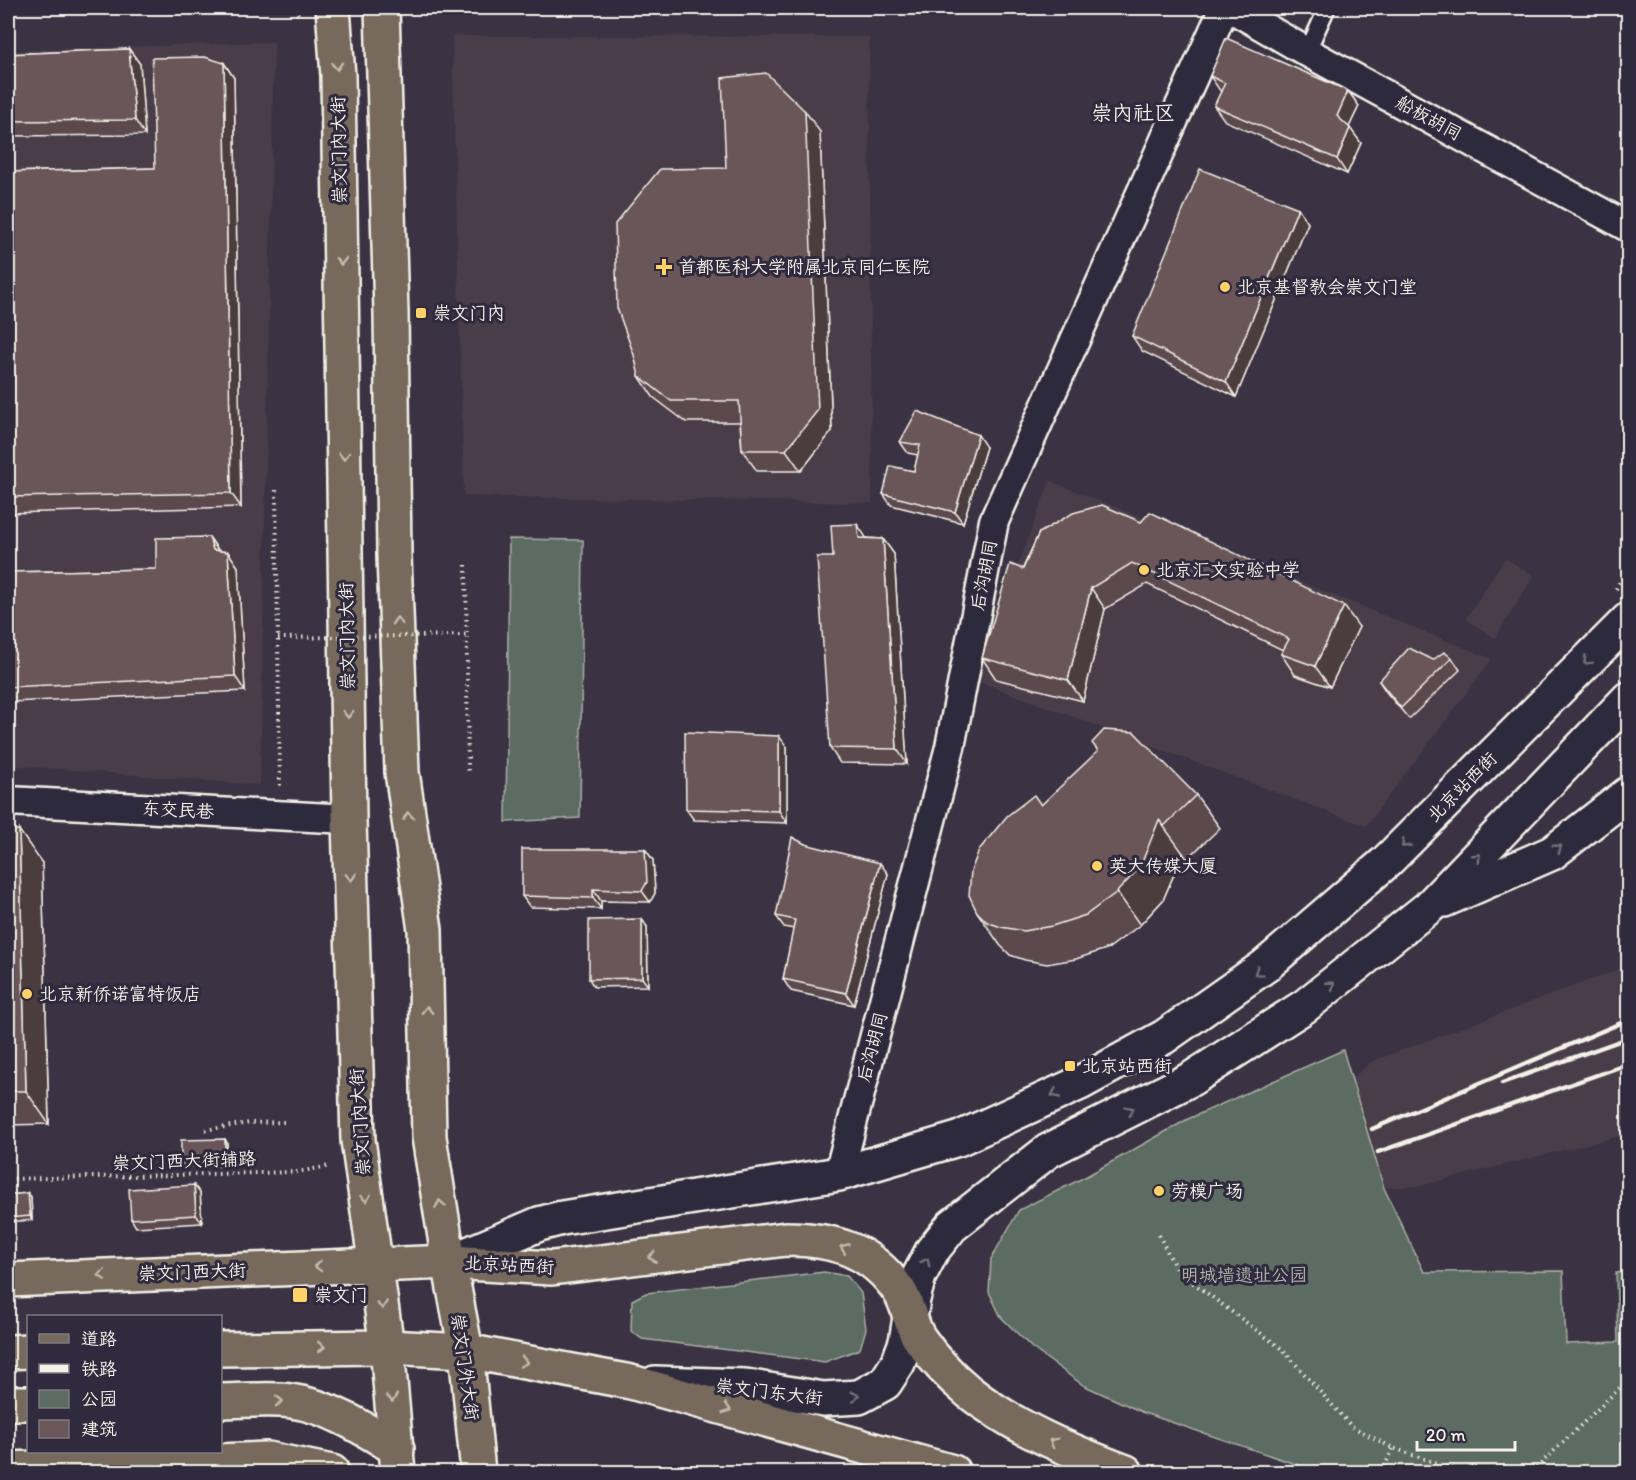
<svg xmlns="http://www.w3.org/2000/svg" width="1636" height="1480" font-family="Itim,'LXGW WenKai TC',sans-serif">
<rect width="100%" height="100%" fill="#3b3343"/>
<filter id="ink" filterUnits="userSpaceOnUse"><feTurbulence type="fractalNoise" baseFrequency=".0167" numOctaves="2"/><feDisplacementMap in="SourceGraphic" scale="12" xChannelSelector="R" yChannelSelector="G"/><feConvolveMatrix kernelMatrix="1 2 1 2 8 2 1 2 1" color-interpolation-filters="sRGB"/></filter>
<g filter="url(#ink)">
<!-- built -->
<g fill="#493e4a">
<polygon points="452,36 869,37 872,503 464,496"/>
<polygon points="274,42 260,785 8,765 8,51"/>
<polygon points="1050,481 1492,659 1366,826 975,680"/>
<polygon points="1505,558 1534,576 1495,638 1466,619"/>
<polygon points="1628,966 1628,1134 1419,1186 1384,1188 1350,1080 1373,1061"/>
</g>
<!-- green -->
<g fill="#5d6c62" stroke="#a8aea5" stroke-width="1.5">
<polygon points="509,539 583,540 580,818 506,822"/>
<polygon points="1343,1050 1384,1188 1424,1272 1563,1271 1566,1344 1618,1342 1616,1273 1628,1272 1628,1472 1319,1472 1144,1413 1083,1385 1032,1348 1001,1317 989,1292 991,1259 1019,1210 1085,1177 1188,1119"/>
<polygon points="824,1272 847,1276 861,1293 866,1329 860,1349 825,1362 642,1339 631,1331 632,1300 646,1293"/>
</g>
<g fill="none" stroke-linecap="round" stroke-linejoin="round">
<defs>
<polyline id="lane" points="1307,52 1327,8"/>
<g id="street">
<polyline points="1231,8 1307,52 1628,227"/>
<polyline points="8,801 349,819"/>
<polyline points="839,1174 950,747 994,521 1224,8"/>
</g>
<g id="secondary">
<polyline points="1444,900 1552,853 1628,794"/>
<polyline points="449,1262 539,1224 562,1218 839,1174 958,1139 1080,1083 1164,1037 1265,966 1386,862 1628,620"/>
<polyline points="655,1383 745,1386 823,1399 859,1397 885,1383 898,1363 906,1342 913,1299 919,1276 932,1251 952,1226 1048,1151 1191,1079 1305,1006 1429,907 1628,699"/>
</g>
<g id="primary">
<polyline points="333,8 338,76 349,819 358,1140 387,1347 398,1472"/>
<polyline points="382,8 391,313 394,556 402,772 425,930 429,1137 449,1262 466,1351 478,1472"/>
<path d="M 8,1280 L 449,1262 L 552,1268 L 786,1239 C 834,1239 872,1250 900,1292 C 909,1306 910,1324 919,1338 C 932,1357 951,1377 969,1392 C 1016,1429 1071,1451 1126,1472"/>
<polyline points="220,1349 387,1347 466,1351 631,1382 953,1472"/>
<polyline points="8,1352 28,1351"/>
<path d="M 220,1401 C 243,1401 268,1398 291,1401 C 329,1406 365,1429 397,1449"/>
<polyline points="8,1403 28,1403"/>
<polyline points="8,1469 268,1459 332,1472"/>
</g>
</defs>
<!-- lane casing -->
<use href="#lane" stroke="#f4f1e8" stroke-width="20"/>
<!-- street casing -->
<use href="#street" stroke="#f4f1e8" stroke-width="33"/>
<!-- secondary casing -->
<use href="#secondary" stroke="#f4f1e8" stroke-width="38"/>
<!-- primary casing -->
<use href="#primary" stroke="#f4f1e8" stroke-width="38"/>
<!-- path -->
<g stroke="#f4f1e8" stroke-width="4" stroke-dasharray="1.5 4.5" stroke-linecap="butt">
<polyline points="294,8 300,17"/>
<polyline points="276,490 280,786"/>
<polyline points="466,565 468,774"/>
<polyline points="1616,589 1628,566"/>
<polyline points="205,1130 249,1123 285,1122"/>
<polyline points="8,1179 297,1172 330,1166"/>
<polyline points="1159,1235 1177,1271 1282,1349 1351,1426 1393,1448 1462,1472"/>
<polyline points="1382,1472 1393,1448"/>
<polyline points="1532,1472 1628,1380"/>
</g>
<!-- lane -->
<use href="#lane" stroke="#2f2a3d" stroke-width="15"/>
<!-- street -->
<use href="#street" stroke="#2f2a3d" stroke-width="28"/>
<!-- secondary -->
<use href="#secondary" stroke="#2f2a3d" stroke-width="33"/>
<!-- primary -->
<use href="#primary" stroke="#77695c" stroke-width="33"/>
<!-- rail -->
<g stroke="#f4f1e8" stroke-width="4.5">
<polyline points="1502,1083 1628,1038"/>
<polyline points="1372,1129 1628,1020"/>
<polyline points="1378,1152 1628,1064"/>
</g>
<!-- path-bridge -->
<polyline stroke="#f4f1e8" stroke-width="4" stroke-dasharray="1.5 4.5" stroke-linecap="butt" points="278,638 467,635"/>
</g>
<!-- wall -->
<g fill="#5c4a4d" stroke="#f4f1e8" stroke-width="1.5">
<polygon points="129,49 140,64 145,135 8,136 8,54"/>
<polygon points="224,63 234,78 241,507 8,513 8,172 155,168"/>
<polygon points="1210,76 1348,91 1359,106 1349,127 1361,143 1347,174 1225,121 1214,106 1221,92"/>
<polygon points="820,132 832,431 801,471 757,471 742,450 740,422 686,422 653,397 639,376 726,168"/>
<polygon points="1298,208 1308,223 1236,397 1142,351 1132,336"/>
<polygon points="900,442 986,447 963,523 891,505 883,494 914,471 918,455 908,453"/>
<polygon points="1039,533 1359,627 1330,687 1295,675 1281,654 1283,650 1147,584 1105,609 1083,701 996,679 982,658"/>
<polygon points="209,537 219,551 228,552 238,567 245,691 11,702 8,697 8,572 156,569"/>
<polygon points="867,538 883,539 894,554 907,764 840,763 830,748 833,557"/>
<polygon points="1452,658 1460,670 1409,719 1387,693 1379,681 1433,660"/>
<polygon points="787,747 787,823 694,820 686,809"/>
<polygon points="1196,795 1220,828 1187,859 1183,853 1163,900 1140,925 1109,948 1076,959 1047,964 1025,960 1010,955 1000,945 977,912 1041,804"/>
<polygon points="8,830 42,863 49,1124 8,1125"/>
<polygon points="805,844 888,874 854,1005 791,991 783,979 794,929 784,927 776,916"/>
<polygon points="645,849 653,860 655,893 650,902 601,901 601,909 530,907 522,896"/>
<polygon points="647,927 648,986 594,987 589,979"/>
<polygon points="225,1139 227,1143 227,1166 183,1166 181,1162"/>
<polygon points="28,1193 31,1197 32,1220 8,1222 8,1195"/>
<polygon points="200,1193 202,1223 136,1227 131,1219"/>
</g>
<!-- shaded-wall -->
<g fill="#4b3c3e" stroke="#f4f1e8" stroke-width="1.5">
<polygon points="129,49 140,64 145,135 135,120"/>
<polygon points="224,63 234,78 241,507 231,493"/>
<polygon points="1348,91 1359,106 1347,131 1337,116"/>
<polygon points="805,111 820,132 832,431 801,471 786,450"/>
<polygon points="1350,128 1361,143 1347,174 1337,159"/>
<polygon points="1298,208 1308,223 1236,397 1226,382"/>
<polygon points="978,435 986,447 963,523 955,512"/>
<polygon points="857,524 867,539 859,538"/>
<polygon points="209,537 219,552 213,550"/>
<polygon points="883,539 894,554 907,764 897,749"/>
<polygon points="228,552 238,567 245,691 235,676"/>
<polygon points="1091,588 1105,609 1083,701 1068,680"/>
<polygon points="1344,606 1359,627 1330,687 1315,666"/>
<polygon points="779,736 787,747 787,823 779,811"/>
<polygon points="1159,820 1183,853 1163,900 1140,925 1117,892"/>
<polygon points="19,830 42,863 49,1124 26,1091"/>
<polygon points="645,849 653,860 655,893 650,902 642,891"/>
<polygon points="880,863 888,874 854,1005 846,993"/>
<polygon points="593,889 601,901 601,909 593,898"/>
<polygon points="642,919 647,927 648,986 642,978"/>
<polygon points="225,1139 227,1143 227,1166 225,1162"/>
<polygon points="194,1185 200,1193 202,1223 196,1215"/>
<polygon points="28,1193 31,1197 32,1220 30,1216"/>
</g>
<!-- building -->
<g fill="#6b5659" stroke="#f4f1e8" stroke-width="1.5">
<polygon points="1226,38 1348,91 1337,116 1350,128 1337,159 1214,106 1225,83 1210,76"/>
<polygon points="129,49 135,120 8,121 8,54"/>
<polygon points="205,57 224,63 231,493 8,497 8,172 155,168 152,58"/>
<polygon points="766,73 805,111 818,410 786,450 742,450 739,401 671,401 639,376 634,355 617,308 615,224 660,169 726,168 722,78"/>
<polygon points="1200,169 1298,208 1226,382 1132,336"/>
<polygon points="917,411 978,435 955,512 883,494 890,466 914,471 920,445 900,442"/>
<polygon points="1102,505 1141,522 1150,512 1344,606 1315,666 1281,654 1289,639 1132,563 1091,588 1068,680 982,658 1010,564 1023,569 1039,533 1073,513"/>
<polygon points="857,524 859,538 883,539 897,749 830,748 817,557 833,557 831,525"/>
<polygon points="209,537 213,550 228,552 235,676 8,687 8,572 156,569 156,538"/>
<polygon points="1409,648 1433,660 1444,652 1452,658 1401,708 1379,681"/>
<polygon points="1104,730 1134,732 1196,795 1164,826 1159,820 1140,867 1117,892 1086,915 1052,926 1024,931 1001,927 987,922 977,912 969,895 971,871 979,850 1007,816 1034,795 1041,805 1098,751 1092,743"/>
<polygon points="685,732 779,736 779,811 686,809"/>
<polygon points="8,830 19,830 26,1091 8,1091"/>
<polygon points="792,837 805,844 880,863 846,993 783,979 795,920 776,916"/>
<polygon points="522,849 645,849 647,882 642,891 593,889 593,898 522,896"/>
<polygon points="642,919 642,978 589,979 589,920"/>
<polygon points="225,1139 225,1162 181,1162 181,1140"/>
<polygon points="194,1185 196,1215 131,1219 129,1189"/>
<polygon points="28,1193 30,1216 8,1218 8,1195"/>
</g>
<!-- one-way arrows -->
<defs><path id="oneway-chevron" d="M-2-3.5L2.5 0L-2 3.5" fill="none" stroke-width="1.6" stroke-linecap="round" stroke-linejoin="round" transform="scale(1.5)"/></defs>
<g stroke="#c2bbb0">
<use href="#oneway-chevron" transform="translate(337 66) rotate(86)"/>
<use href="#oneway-chevron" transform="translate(341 261) rotate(89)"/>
<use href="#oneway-chevron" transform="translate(344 456) rotate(89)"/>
<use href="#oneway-chevron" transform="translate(397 621) rotate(-92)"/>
<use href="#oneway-chevron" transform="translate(348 714) rotate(89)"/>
<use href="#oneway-chevron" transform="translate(408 816) rotate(-99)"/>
<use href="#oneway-chevron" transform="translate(351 877) rotate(88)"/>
<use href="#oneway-chevron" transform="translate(427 1010) rotate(-91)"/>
<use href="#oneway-chevron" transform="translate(366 1198) rotate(81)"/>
<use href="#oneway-chevron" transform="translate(440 1204) rotate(-99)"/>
<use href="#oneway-chevron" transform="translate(844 1248) rotate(-159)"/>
<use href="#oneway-chevron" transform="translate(652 1257) rotate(173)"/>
<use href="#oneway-chevron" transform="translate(318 1266) rotate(178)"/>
<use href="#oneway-chevron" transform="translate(102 1275) rotate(178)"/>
<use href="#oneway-chevron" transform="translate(382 1305) rotate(82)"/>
<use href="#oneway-chevron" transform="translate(321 1347)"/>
<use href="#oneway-chevron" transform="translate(524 1362) rotate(11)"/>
<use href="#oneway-chevron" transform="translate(392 1398) rotate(85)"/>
<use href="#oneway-chevron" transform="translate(279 1401)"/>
<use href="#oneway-chevron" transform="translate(727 1409) rotate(16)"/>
<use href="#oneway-chevron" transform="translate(1053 1442) rotate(-153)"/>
</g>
<g stroke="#747079">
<use href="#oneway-chevron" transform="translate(1587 661) rotate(135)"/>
<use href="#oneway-chevron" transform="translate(1405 844) rotate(135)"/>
<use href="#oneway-chevron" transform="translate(1558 848) rotate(-36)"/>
<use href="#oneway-chevron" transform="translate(1477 857) rotate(-46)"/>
<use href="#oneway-chevron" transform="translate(1258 972) rotate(145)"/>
<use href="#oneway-chevron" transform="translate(1331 985) rotate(-39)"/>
<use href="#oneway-chevron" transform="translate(1055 1094) rotate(155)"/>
<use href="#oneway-chevron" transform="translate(1130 1110) rotate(-27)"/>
<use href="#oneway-chevron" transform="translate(926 1262) rotate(-63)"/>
<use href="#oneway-chevron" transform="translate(855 1396) rotate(-12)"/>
</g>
</g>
<!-- markers -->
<g fill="#ffd166" stroke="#2f2a3d" stroke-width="2">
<path d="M661 258h6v6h6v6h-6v6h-6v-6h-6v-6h6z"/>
<circle cx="1225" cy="287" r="6"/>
<rect x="415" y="307" width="12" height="12" rx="3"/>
<circle cx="1144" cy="570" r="6"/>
<circle cx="1097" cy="866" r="6"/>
<circle cx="27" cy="994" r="6"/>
<rect x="1064" y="1060" width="12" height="12" rx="3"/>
<circle cx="1159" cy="1191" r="6"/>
<rect x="292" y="1287" width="16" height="16" rx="3"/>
</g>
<g text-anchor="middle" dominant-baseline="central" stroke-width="6" stroke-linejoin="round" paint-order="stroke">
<!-- street labels -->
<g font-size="18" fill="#f4f1e8" stroke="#2f2a3d">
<text transform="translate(1429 118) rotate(29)">船板胡同</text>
<text transform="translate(339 150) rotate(-91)">崇文门内大街</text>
<text transform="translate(984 575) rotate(-79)">后沟胡同</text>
<text transform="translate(347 636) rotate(-91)">崇文门内大街</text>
<text transform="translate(1462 787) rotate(-45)">北京站西街</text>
<text transform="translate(178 810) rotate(3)">东交民巷</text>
<text transform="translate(872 1047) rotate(-75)">后沟胡同</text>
<text transform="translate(360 1122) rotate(-94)">崇文门内大街</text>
<text transform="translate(184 1161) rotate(-2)">崇文门西大街辅路</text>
<text transform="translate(509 1265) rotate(3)">北京站西街</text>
<text transform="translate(192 1272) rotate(-2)">崇文门西大街</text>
<text transform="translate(465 1367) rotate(82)">崇文门外大街</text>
<text transform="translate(769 1392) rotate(7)">崇文门东大街</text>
</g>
<!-- poi labels -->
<g font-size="18" fill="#f4f1e8" stroke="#2f2a3d" text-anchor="start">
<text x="678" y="267">首都医科大学附属北京同仁医院</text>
<text x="1237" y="287">北京基督教会崇文门堂</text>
<text x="433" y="313">崇文门内</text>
<text x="1156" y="570">北京汇文实验中学</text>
<text x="1109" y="866">英大传媒大厦</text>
<text x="39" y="994">北京新侨诺富特饭店</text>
<text x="1082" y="1066">北京站西街</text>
<text x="1171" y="1191">劳模广场</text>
<text x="314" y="1295">崇文门</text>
</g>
<!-- park labels -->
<g font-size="18" fill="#b0b5ac" stroke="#2f2a3d">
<text x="1244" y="1275">明城墙遗址公园</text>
</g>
<!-- quarter labels -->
<g font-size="21" fill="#f4f1e8" stroke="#2f2a3d">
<text x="1133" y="112">崇内社区</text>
</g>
</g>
<!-- margin -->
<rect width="1636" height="1480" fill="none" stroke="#2f2a3d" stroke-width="30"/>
<rect x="15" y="15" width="1606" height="1450" fill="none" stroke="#f4f1e8" stroke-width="2" filter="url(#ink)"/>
<!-- legend -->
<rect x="27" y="1315" width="195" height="138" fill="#2f2a3d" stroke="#7e7a81" stroke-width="1.5"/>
<rect x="39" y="1334" width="30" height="9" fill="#77695c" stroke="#7e7a81" stroke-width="1.5"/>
<text x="81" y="1345" font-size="18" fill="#f4f1e8">道路</text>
<rect x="39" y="1364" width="30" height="9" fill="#f4f1e8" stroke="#7e7a81" stroke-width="1.5"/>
<text x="81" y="1375" font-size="18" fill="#f4f1e8">铁路</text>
<rect x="39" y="1390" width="30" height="18" fill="#5d6c62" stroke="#7e7a81" stroke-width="1.5"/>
<text x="81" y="1405" font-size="18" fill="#f4f1e8">公园</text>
<rect x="39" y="1420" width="30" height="18" fill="#6b5659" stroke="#7e7a81" stroke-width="1.5"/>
<text x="81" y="1435" font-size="18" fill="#f4f1e8">建筑</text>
<!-- scale -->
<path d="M1417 1441v9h98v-9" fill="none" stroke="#f4f1e8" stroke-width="3"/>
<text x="1426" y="1441" font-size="18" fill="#f4f1e8" stroke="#2f2a3d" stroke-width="4.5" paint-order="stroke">20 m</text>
</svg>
